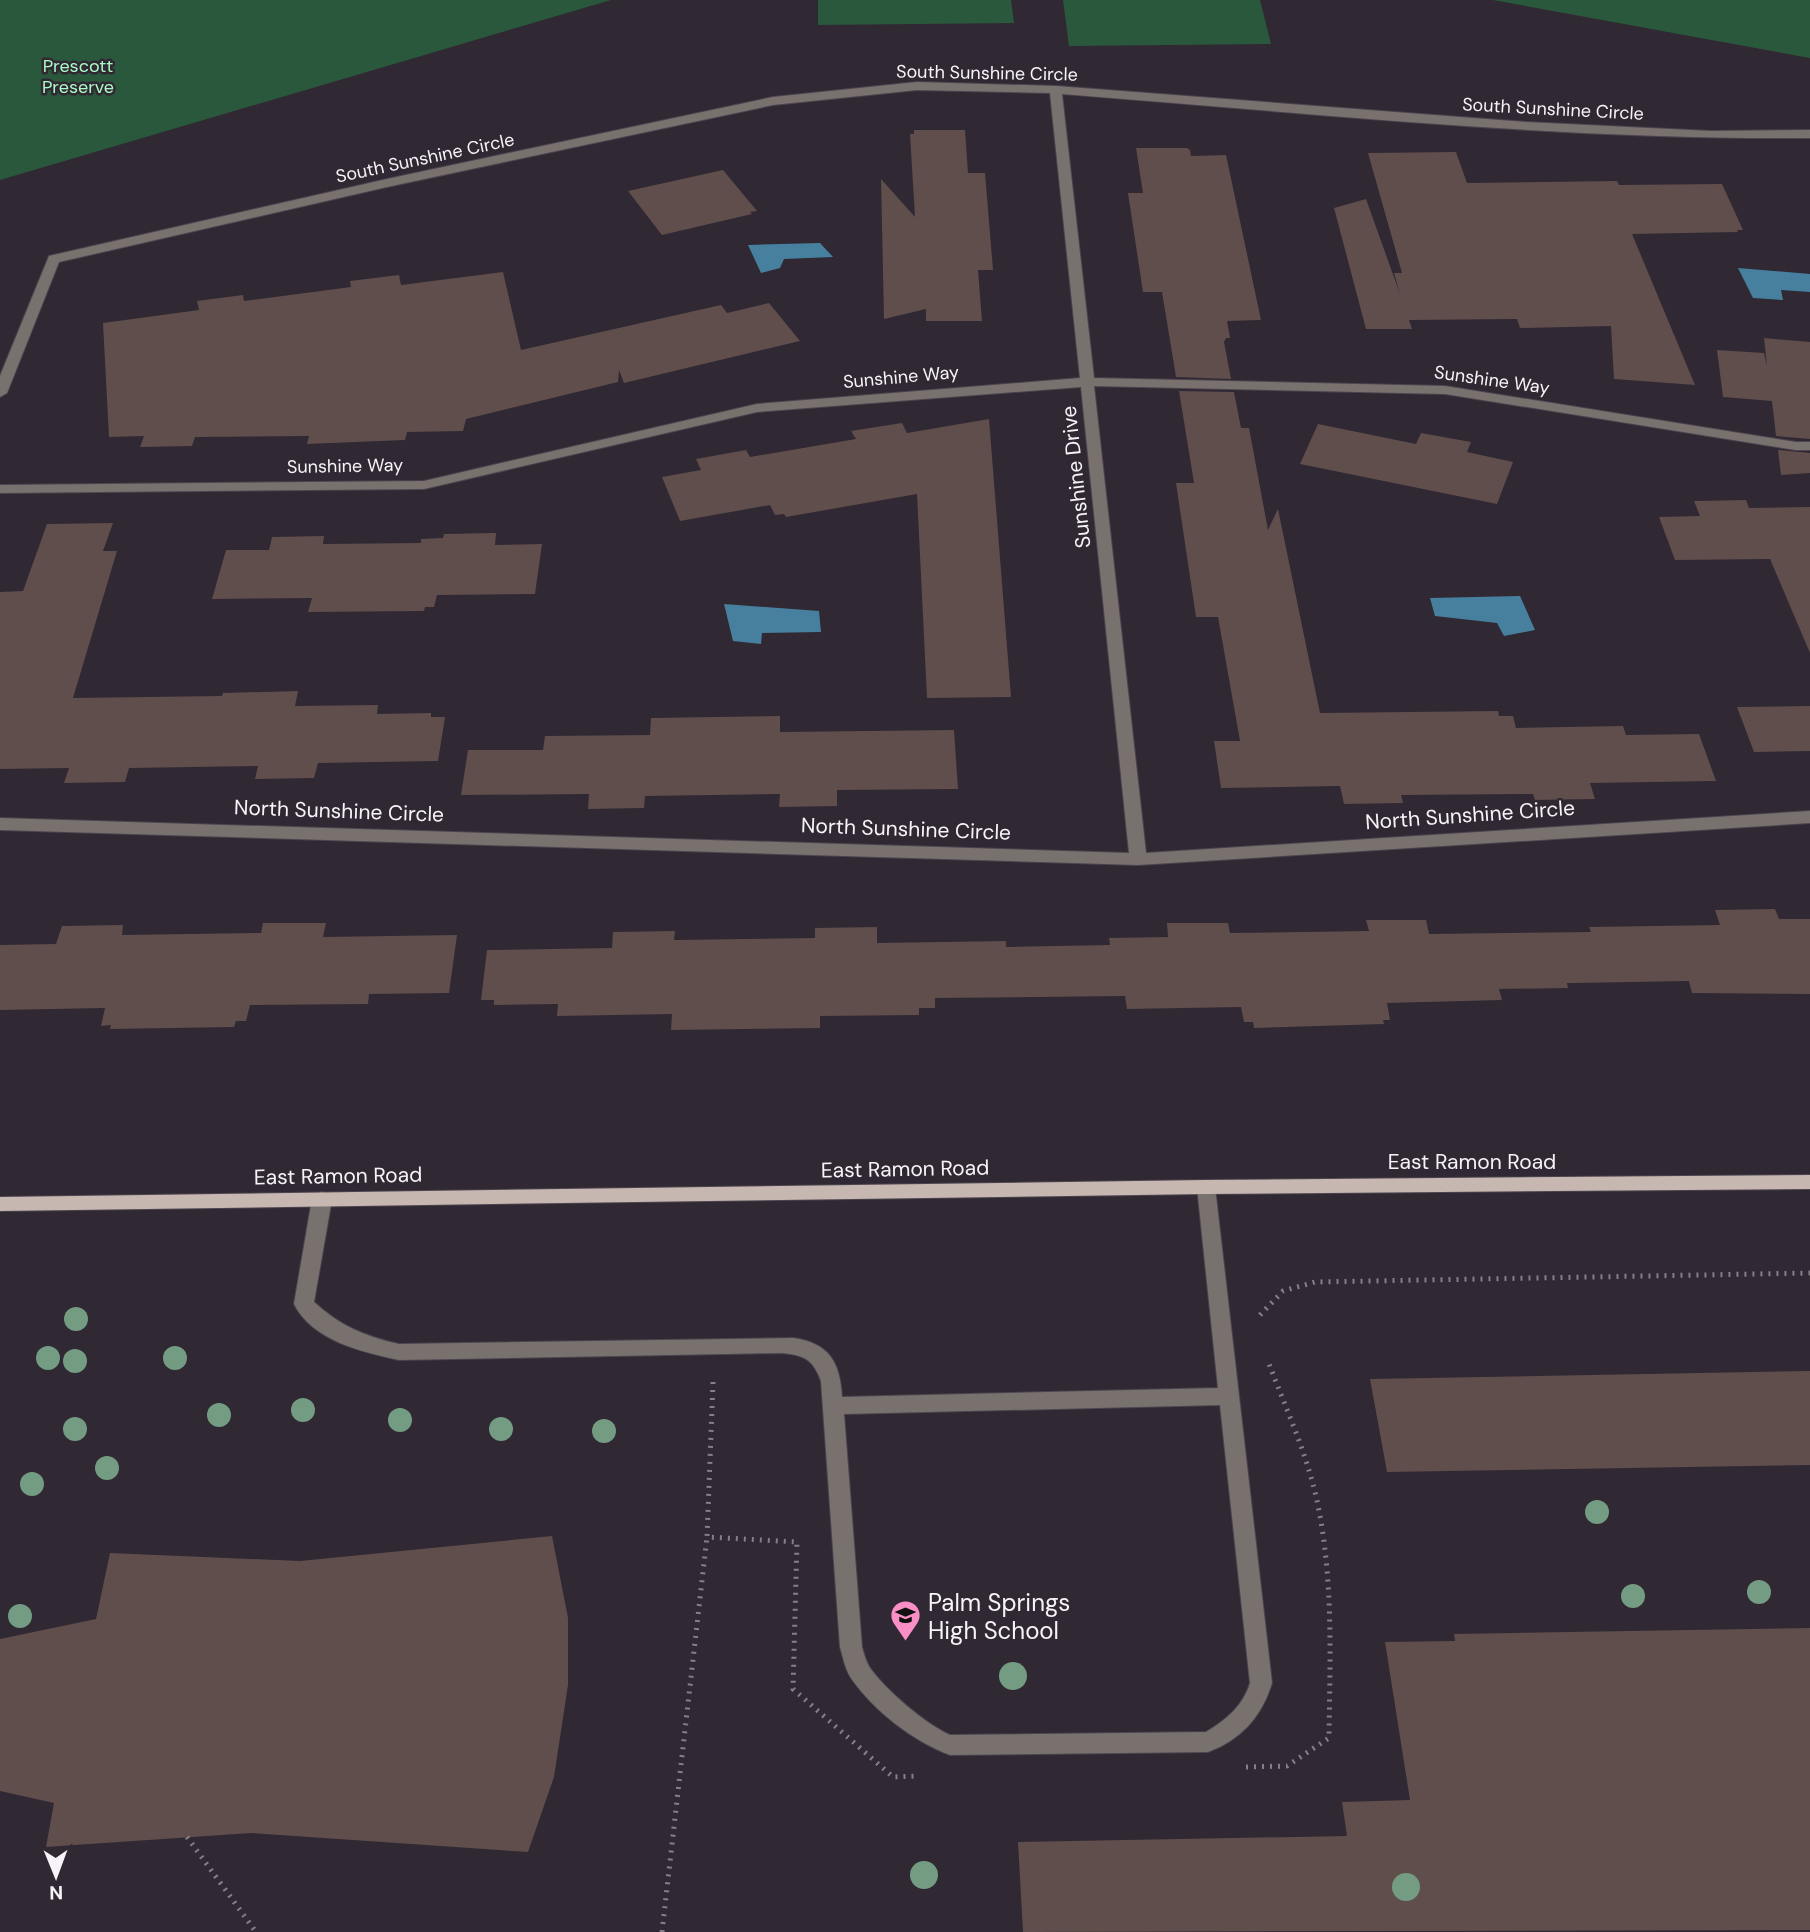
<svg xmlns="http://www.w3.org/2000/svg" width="1810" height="1932" font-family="'DM Sans',sans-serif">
<rect width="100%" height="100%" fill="#302833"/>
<!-- green -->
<g fill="#2a583c">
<polygon points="0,0 611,0 0,180"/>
<polygon points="818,0 1011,0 1014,23 818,25"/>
<polygon points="1063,0 1260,0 1271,44 1069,46"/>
<polygon points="1493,0 1810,0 1810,58"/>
</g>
<!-- water -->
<g fill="#47809f">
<polygon points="820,243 833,257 784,259 780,268 761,273 748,245"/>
<polygon points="1738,268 1810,274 1810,292 1781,290 1783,300 1753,298"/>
<polygon points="1520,596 1535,630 1504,636 1497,623 1435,616 1430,598"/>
<polygon points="724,604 819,611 821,632 762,633 761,644 733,641"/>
</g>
<!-- building -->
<g fill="#5f4e4c">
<polygon points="914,130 965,130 968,173 985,173 993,270 978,270 982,321 926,321 926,309 884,319 881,179 915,217 910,134 914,134"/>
<polygon points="1136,148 1187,148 1190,150 1191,156 1226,155 1261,320 1227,321 1230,338 1226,338 1224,342 1231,379 1176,377 1162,292 1143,292 1128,193 1143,193"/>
<polygon points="1456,152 1467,183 1617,181 1619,185 1722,184 1743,230 1737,230 1738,232 1632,234 1695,385 1614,379 1611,326 1520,328 1517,319 1409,320 1412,329 1366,329 1334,208 1366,199 1400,294 1394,273 1402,273 1368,153"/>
<polygon points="723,170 757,211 750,212 752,214 662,235 628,191"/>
<polygon points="503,272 521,350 721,305 727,313 769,303 800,341 624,383 619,370 618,382 466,419 463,431 407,432 405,440 307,444 309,436 195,437 192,446 140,447 144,436 109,437 103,323 199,310 197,301 243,295 244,301 351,287 350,281 399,275 401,285"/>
<polygon points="1764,338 1810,342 1810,439 1776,436 1772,401 1723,397 1717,350 1764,353 1767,366"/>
<polygon points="1179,391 1234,392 1241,428 1249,428 1268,530 1278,509 1320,713 1498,711 1499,716 1513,716 1516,728 1623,726 1626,735 1699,734 1716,781 1590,783 1595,799 1535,800 1533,794 1401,795 1403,803 1344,804 1340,786 1221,788 1214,741 1240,741 1218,617 1196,617 1176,483 1194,483"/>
<polygon points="989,419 1011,697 927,698 917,494 786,517 784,514 775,515 770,505 680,521 662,477 701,470 696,459 746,450 750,457 856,439 851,431 902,423 907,433"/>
<polygon points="1318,424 1416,444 1421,433 1471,442 1467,452 1513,462 1497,504 1300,464"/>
<polygon points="1778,450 1810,453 1810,473 1781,475"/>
<polygon points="1746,500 1749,508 1810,507 1810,653 1770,559 1675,560 1659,517 1700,516 1694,501"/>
<polygon points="113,523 103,551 117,551 73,698 222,696 223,693 298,691 295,706 378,705 377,714 431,713 431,717 445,717 438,761 318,763 314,778 255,779 258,766 129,768 125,782 64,783 69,768 0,769 0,592 23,591 47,524"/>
<polygon points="496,533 495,545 542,544 535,594 437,595 434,607 425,607 424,611 308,612 312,598 212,599 226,550 269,550 272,537 324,536 323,544 421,543 421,539 443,538 444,534"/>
<polygon points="1810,706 1810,751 1754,752 1737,707"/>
<polygon points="780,716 780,732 954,730 958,789 837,790 837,806 779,807 780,794 645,796 644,808 588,809 589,794 461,795 468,750 543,750 545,736 650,735 651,718"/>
<polygon points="1775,909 1779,919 1810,919 1810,994 1692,993 1689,981 1573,983 1567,983 1568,988 1499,989 1502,1000 1387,1003 1390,1020 1383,1020 1384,1024 1254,1028 1253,1022 1244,1022 1241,1007 1127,1009 1125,996 935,998 935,1008 919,1008 919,1015 820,1016 820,1028 671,1030 672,1014 557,1016 558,1004 494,1005 494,1000 481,1000 487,950 612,948 613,932 675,931 674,940 815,938 815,928 877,927 877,943 1006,941 1006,947 1110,945 1109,938 1168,937 1167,923 1228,923 1230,933 1369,931 1366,920 1426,920 1429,934 1591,932 1589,927 1720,925 1715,910"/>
<polygon points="263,923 326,923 323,937 457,935 449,993 369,994 368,1004 250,1005 246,1021 236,1021 234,1027 110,1029 111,1025 101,1026 105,1008 0,1010 0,945 56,944 62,926 123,925 122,935 261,933"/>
<polygon points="1810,1371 1810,1465 1387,1472 1370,1379"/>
<polygon points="552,1536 568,1618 568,1685 554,1777 528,1852 251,1833 46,1847 54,1803 0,1791 0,1639 96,1619 110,1553 300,1561"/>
<polygon points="1810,1628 1810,1930 1023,1932 1018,1842 1347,1836 1342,1802 1410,1800 1385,1642 1455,1641 1454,1634"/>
</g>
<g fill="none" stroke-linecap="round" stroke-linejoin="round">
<defs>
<g id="minor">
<path d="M 917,82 L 1056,86 L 1526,122 L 1711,131 L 1810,130 L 1810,138 C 1560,140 1311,113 1062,94 L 1094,378 L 1445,386 L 1796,442 L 1810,442 L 1810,450 L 1796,450 L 1445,394 L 1094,386 L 1146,853 L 1810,811 L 1810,823 L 1138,865 L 0,830 L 0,818 L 1129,853 L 1081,387 L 757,412 L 424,489 L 0,493 L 0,485 L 424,481 L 757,404 L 1080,378 L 1050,93 L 917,90 L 773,105 L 387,187 L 59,262 L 7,393 L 0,397 L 0,376 L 49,256 L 387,179 L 773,97 Z"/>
<path d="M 1206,1180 L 1213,1182 L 1215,1187 L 1272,1683 C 1262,1716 1241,1740 1208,1752 L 950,1755 C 913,1741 874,1711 851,1678 C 845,1669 843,1657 840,1647 L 821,1381 C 813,1359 804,1355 782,1353 L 399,1360 C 362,1352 313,1341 294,1304 L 312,1199 L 315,1194 L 322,1192 L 329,1194 L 332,1199 L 314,1302 C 340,1326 364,1336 399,1344 L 793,1338 C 829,1343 840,1362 842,1397 L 1218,1388 L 1197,1187 L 1199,1182 ZM 1220,1405 L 1250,1683 C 1243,1706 1226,1720 1206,1732 L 950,1735 C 925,1724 886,1690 870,1668 C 866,1662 864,1654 862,1647 L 844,1414 Z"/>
</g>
<polygon id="major" points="1810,1175 1810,1189 1206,1194 0,1211 0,1197 1206,1180"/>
</defs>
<!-- minor casing -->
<use href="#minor" stroke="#4c444f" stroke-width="2"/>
<!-- major casing -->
<use href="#major" stroke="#4c444f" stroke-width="2"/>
<!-- path -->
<g stroke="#867f89" stroke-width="5" stroke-dasharray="2 6" stroke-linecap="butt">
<polyline points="1260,1315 1283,1291 1315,1282 1810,1273"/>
<polyline points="713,1382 707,1537 797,1542 793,1689 893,1777 919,1776"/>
<path d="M 1246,1767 L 1287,1766 L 1329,1738 C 1330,1656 1334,1572 1315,1492 C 1304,1447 1284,1404 1268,1361"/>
<polyline points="187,1837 256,1932"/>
<polyline points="662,1932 707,1537"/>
</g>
<!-- minor -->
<use href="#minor" fill="#79716e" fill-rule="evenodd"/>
<!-- major -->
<use href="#major" fill="#c6b7b0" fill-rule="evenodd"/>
</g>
<!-- trees -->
<g fill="#739c83">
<circle cx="76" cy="1319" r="12"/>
<circle cx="48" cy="1358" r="12"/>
<circle cx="175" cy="1358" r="12"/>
<circle cx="75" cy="1361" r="12"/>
<circle cx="303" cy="1410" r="12"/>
<circle cx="219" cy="1415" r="12"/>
<circle cx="400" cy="1420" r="12"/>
<circle cx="75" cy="1429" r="12"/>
<circle cx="501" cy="1429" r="12"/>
<circle cx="604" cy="1431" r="12"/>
<circle cx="107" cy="1468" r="12"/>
<circle cx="32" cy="1484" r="12"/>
<circle cx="1597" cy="1512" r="12"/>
<circle cx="1759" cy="1592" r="12"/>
<circle cx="1633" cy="1596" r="12"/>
<circle cx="20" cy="1616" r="12"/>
<circle cx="1013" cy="1676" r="14"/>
<circle cx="924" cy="1875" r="14"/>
<circle cx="1406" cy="1887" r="14"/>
</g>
<!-- icons -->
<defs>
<symbol id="school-pin" viewBox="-11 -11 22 30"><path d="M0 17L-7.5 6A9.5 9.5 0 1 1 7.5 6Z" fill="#fa8fc6" stroke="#302833"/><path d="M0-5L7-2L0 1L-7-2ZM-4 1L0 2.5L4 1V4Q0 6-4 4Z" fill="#111"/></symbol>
</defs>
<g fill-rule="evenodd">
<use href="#school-pin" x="888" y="1598" width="35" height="47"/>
</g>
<g text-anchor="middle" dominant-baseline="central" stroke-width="5" stroke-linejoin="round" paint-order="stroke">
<!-- far-park labels -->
<g font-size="18" fill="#aafac5" stroke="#302833">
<text x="78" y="66">Prescott<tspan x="78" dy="21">Preserve</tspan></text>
</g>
<!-- far-street labels -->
<g font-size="18" fill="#f8f2fa" stroke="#302833">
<text transform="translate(987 73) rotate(1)">South Sunshine Circle</text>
<text transform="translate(1553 109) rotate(3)">South Sunshine Circle</text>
<text transform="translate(425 158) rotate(-12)">South Sunshine Circle</text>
<text transform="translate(901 377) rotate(-5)">Sunshine Way</text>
<text transform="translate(1492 380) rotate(8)">Sunshine Way</text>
<text transform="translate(345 466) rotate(-1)">Sunshine Way</text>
</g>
<!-- street labels -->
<g font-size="21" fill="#f8f2fa" stroke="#302833">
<text transform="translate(1076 477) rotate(-96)">Sunshine Drive</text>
<text transform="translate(339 811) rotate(2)">North Sunshine Circle</text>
<text transform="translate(1470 815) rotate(-4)">North Sunshine Circle</text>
<text transform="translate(906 829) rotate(2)">North Sunshine Circle</text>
<text x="1472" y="1162">East Ramon Road</text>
<text transform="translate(905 1169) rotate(-1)">East Ramon Road</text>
<text transform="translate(338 1176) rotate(-1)">East Ramon Road</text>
</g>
<!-- near-poi labels -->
<g font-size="24" fill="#f8f2fa" stroke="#302833" text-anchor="start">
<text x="928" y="1602">Palm Springs<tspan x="928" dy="28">High School</tspan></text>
</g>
</g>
<!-- north arrow -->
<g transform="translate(56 1876) rotate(179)" stroke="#302833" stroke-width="5" paint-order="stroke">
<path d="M0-5L12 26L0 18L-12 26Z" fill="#f8f2fa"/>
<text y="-10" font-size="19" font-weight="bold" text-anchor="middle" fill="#f8f2fa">N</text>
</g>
</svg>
